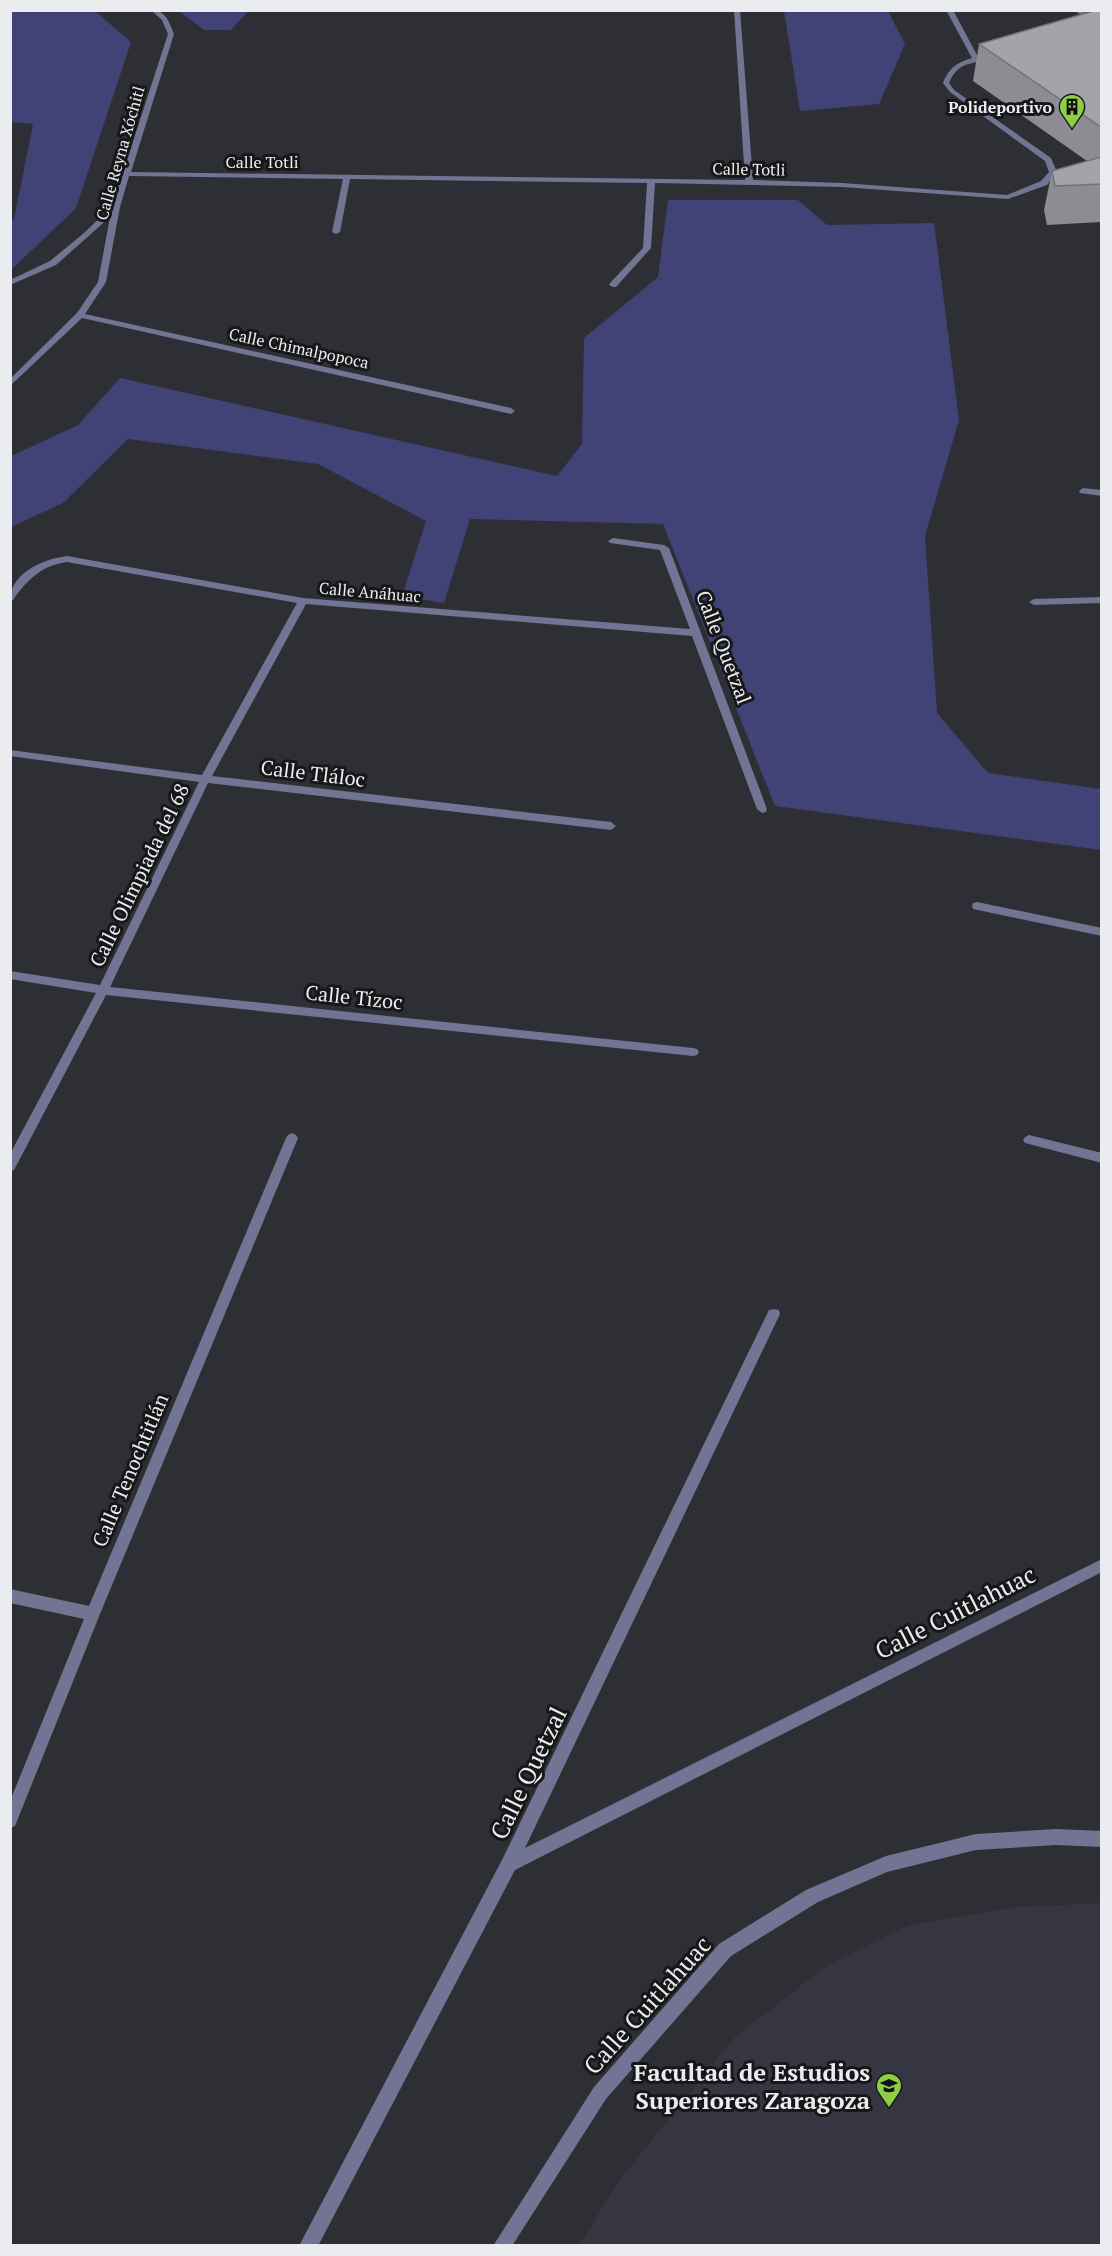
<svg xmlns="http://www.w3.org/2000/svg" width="1112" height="2256" font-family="'PT Serif',serif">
<rect width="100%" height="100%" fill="#2e2f34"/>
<!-- built -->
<polygon fill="#353641" points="1101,1903 1101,2245 579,2245 619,2181 735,2037 825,1967 909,1925 1019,1907"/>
<!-- green -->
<g fill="#414275">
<polygon points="11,10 95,11 131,42 76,208 11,270 11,220 14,219 33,124 11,122"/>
<polygon points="179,11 248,11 231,30 204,30"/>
<polygon points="784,11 888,11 905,44 879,104 800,111"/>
<polygon points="668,200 798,200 827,225 934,223 959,420 925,536 937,713 988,773 1101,789 1101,850 775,806 663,524 470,519 444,603 402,596 426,521 318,464 128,439 63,503 11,527 11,456 78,425 120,378 557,476 582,444 584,338 658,277"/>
</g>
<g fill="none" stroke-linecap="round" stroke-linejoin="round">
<!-- minor -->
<g fill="#717493" fill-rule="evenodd">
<path d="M 151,10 C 166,10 169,22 174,34 L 131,172 L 745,180 L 734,10 L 740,10 L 753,180 L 842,183 L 1007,195 L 1041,181 L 1049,172 L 1045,161 L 950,92 L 943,83 C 948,69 957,62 972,58 L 946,10 L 953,10 L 978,57 L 993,55 L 996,57 C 977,66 960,57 949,83 L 954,90 L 1051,158 L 1057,172 L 1047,185 L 1008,199 L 842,187 L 655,183 L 651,248 L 616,287 L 613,287 L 609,285 L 610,283 L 643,248 L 647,183 L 350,179 L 340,232 L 336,234 L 332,232 L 343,179 L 129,176 L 120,207 L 106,282 L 85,314 L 511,408 L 515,411 L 511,414 L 82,318 L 10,386 L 10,379 L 77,313 L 98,282 L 110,217 L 56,265 L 10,285 L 10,280 L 50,261 L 84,233 L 112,206 L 168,34 L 162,20 Z"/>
<polygon points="1074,10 1082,10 1102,26 1102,32"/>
<polygon points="1083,488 1102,490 1102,496 1080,493 1079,491"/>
<path d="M 613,538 L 664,545 L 669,548 L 767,809 L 766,812 L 762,813 L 757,809 L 692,636 L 306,604 L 212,776 L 611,822 L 616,826 L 611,830 L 208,783 L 110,987 L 693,1048 L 697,1049 L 699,1052 L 697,1055 L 693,1056 L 106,995 L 14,1170 L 10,1172 L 10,1154 L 96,993 L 10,979 L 10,971 L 100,985 L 199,782 L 10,756 L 10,750 L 202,775 L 297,603 L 67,562 C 42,565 27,580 13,600 L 10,601 C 10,573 43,559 67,556 L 303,598 L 690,629 L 660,550 L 610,543 L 608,541 Z"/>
<polygon points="1102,597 1102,603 1034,605 1029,602 1034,599"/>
<polygon points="977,902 1102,928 1102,936 973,909 972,906 973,903"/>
<polygon points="292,1133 296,1135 298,1138 100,1614 15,1826 10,1828 10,1801 84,1619 10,1603 10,1589 89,1606 286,1138 288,1135"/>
<polygon points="1029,1135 1102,1153 1102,1163 1025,1143 1023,1140 1025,1137"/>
<polygon points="774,1309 779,1310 780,1314 525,1848 1102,1559 1102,1572 515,1870 318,2246 299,2246 503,1858 769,1310"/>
<polygon points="1056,1829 1102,1831 1102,1847 1056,1845 976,1850 887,1872 818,1902 731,1956 606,2099 512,2246 493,2246 594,2087 719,1944 806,1890 886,1856 976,1834"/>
</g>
</g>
<!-- wall -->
<polygon fill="#8c8d92" points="1101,10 1101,222 1047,225 1044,210 1052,171 1087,161 973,81 979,44"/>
<!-- building -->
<g fill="#a3a4aa" stroke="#727377" stroke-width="1.5">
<polygon points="1097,10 1101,10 1101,127 979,44"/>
<polygon points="1101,157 1101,184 1055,186 1052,171"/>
</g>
<!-- icons -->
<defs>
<symbol id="building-pin" viewBox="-11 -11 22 30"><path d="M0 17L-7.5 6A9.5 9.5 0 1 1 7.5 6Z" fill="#8dce44" stroke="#171719"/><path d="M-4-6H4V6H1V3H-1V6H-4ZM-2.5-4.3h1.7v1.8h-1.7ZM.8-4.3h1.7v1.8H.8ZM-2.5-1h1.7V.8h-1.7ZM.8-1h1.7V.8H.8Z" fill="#111"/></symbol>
<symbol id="university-pin" viewBox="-11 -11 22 30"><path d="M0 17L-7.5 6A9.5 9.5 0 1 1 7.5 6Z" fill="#8dce44" stroke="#171719"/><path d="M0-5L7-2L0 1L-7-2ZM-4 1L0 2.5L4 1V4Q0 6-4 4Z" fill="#111"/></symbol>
</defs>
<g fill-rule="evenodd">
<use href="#building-pin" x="1057" y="92" width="30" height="40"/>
<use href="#university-pin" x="874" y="2071" width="30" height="40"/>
</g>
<g text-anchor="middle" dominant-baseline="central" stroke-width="6" stroke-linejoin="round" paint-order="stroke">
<!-- far-poi labels -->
<g font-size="16" font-weight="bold" fill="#ebecef" stroke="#171719" text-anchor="end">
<text x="1052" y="107">Polideportivo</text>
</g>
<!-- far-street labels -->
<g font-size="16" fill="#ebecef" stroke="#171719">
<text transform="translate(120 153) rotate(-74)">Calle Reyna Xóchitl</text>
<text x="262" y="162">Calle Totli</text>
<text transform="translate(749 169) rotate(1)">Calle Totli</text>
<text transform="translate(299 348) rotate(12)">Calle Chimalpopoca</text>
<text transform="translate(370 592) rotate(5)">Calle Anáhuac</text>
</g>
<!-- street labels -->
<g font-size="20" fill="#ebecef" stroke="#171719">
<text transform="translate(724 647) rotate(69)">Calle Quetzal</text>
<text transform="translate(313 773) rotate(7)">Calle Tláloc</text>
<text transform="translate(139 875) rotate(-64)">Calle Olimpiada del 68</text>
<text transform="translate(354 997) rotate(6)">Calle Tízoc</text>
<text transform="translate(130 1470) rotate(-67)">Calle Tenochtitlán</text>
</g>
<!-- near-street labels -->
<g font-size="24" fill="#ebecef" stroke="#171719">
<text transform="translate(955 1612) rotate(-27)">Calle Cuitlahuac</text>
<text transform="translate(528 1773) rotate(-64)">Calle Quetzal</text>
<text transform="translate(647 2005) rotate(-48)">Calle Cuitlahuac</text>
</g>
<!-- near-poi labels -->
<g font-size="24" font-weight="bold" fill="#ebecef" stroke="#171719" text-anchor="end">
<text x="870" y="2072">Facultad de Estudios<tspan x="870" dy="28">Superiores Zaragoza</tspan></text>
</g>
</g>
<!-- border -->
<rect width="1112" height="2256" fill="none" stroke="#ebecef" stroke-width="24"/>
</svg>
